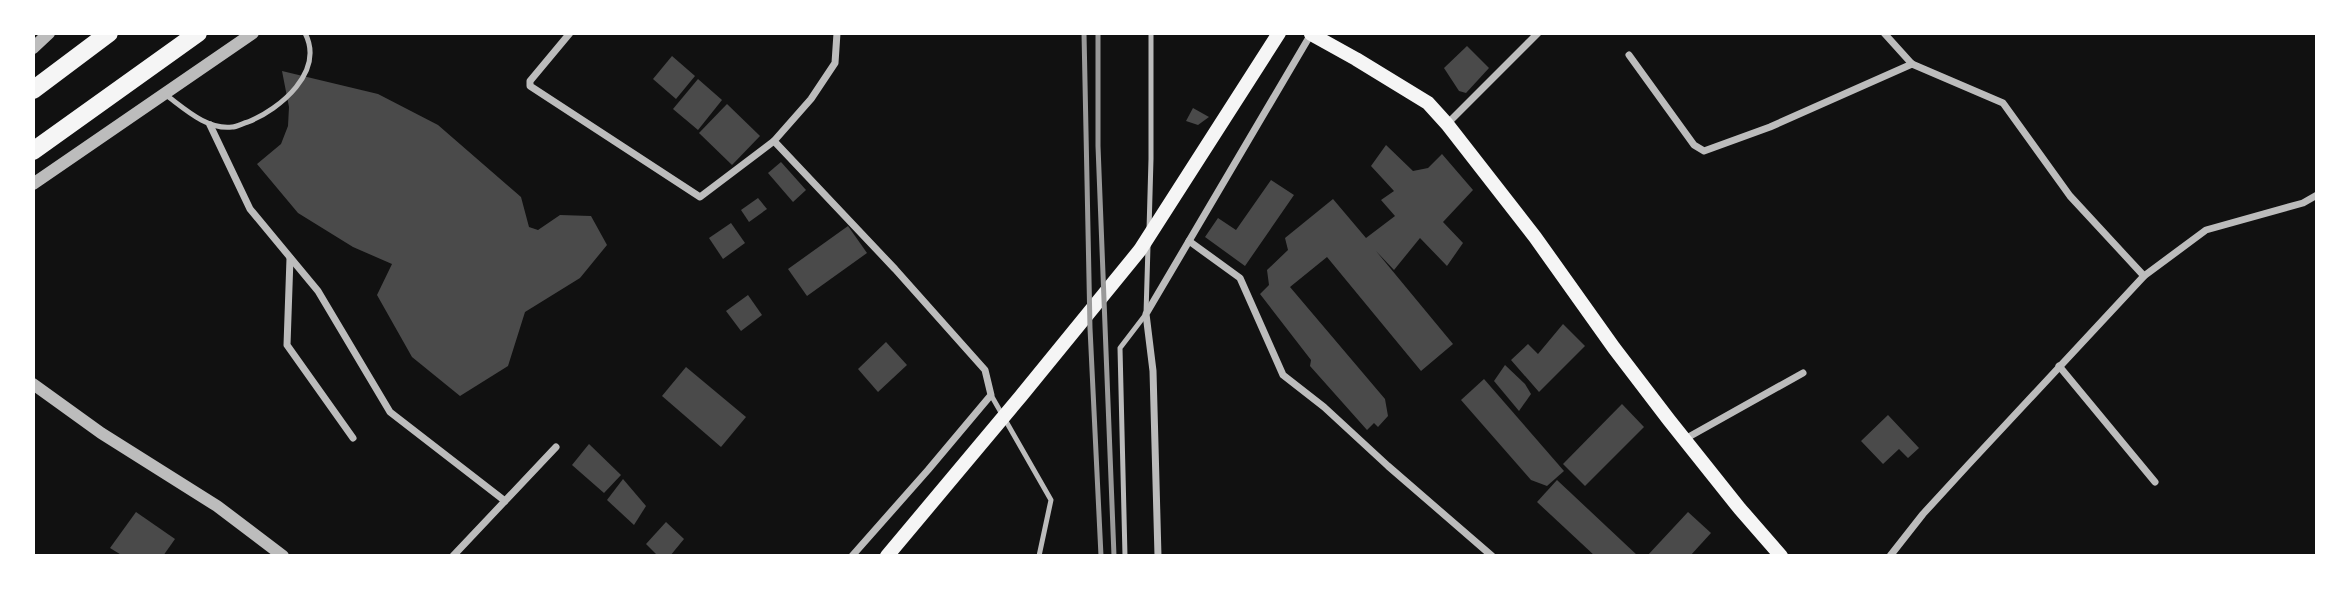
<svg xmlns="http://www.w3.org/2000/svg" width="2350" height="589" font-family="Overpass,sans-serif">
<rect width="100%" height="100%" fill="#111"/>
<!-- building -->
<g fill="#4a4a4a">
<polygon points="1467,46 1489,68 1466,93 1459,91 1444,68"/>
<polygon points="672,56 695,76 676,99 653,79"/>
<polygon points="282,71 378,94 438,125 521,197 529,227 538,230 560,215 591,216 607,245 580,278 525,312 508,366 460,396 412,357 377,295 392,264 353,247 298,213 257,164 281,144 288,126 289,107"/>
<polygon points="698,79 722,100 698,130 673,109"/>
<polygon points="727,104 760,136 732,165 699,133"/>
<polygon points="1193,108 1209,117 1198,125 1186,121"/>
<polygon points="1386,145 1413,171 1428,168 1442,154 1473,190 1443,222 1463,243 1447,266 1420,238 1394,270 1376,251 1453,344 1421,371 1327,257 1290,287 1385,399 1388,416 1378,427 1374,423 1367,430 1310,366 1311,360 1260,294 1269,285 1267,270 1288,250 1285,238 1333,199 1366,238 1395,216 1381,200 1394,191 1371,166"/>
<polygon points="781,162 806,190 793,202 768,173"/>
<polygon points="1271,180 1294,195 1245,266 1205,237 1218,218 1236,230"/>
<polygon points="758,198 767,209 749,222 741,210"/>
<polygon points="731,223 745,243 723,259 709,238"/>
<polygon points="848,226 867,253 807,296 788,269"/>
<polygon points="748,295 762,315 741,331 726,311"/>
<polygon points="1563,324 1585,346 1539,392 1511,360 1528,344 1538,354"/>
<polygon points="886,342 907,365 878,392 858,369"/>
<polygon points="1505,365 1525,384 1531,394 1519,411 1494,381"/>
<polygon points="686,367 746,417 721,447 662,396"/>
<polygon points="1484,379 1564,471 1547,486 1531,480 1461,400"/>
<polygon points="1622,404 1644,427 1585,486 1563,464"/>
<polygon points="1888,415 1919,448 1908,458 1899,449 1883,464 1861,441"/>
<polygon points="589,444 621,475 604,493 572,465"/>
<polygon points="623,479 646,506 634,525 607,500"/>
<polygon points="1557,480 1638,556 1595,556 1537,502"/>
<polygon points="136,512 175,539 163,556 123,556 110,548"/>
<polygon points="1688,512 1711,533 1690,556 1647,556"/>
<polygon points="666,522 684,539 670,556 658,556 646,544"/>
</g>
<g fill="none" stroke-linecap="round" stroke-linejoin="round">
<!-- service -->
<g stroke="#bcbcbc" stroke-width="5">
<path d="M 166,95 C 185,109 207,130 232,127 C 237,127 243,123 248,122 C 280,109 325,72 305,33"/>
<polyline points="1149,230 1151,159 1151,33"/>
<polyline points="991,395 1051,500 1039,556"/>
<polyline points="1125,556 1120,348 1146,314 1148,246"/>
</g>
<!-- minor -->
<g stroke="#bcbcbc" stroke-width="7">
<polyline points="570,33 530,81 530,86 700,197 774,141"/>
<polyline points="837,33 835,63 811,99 774,141 895,269 985,370 991,395 928,470 852,556"/>
<polyline points="1884,33 1912,64 2003,103 2070,196 2144,276"/>
<polyline points="1629,55 1694,145 1704,151 1770,127 1912,64"/>
<polyline points="1447,124 1538,33"/>
<polyline points="210,125 250,209 318,291 390,412 505,501"/>
<polyline points="1189,241 1240,278 1283,375 1324,407 1388,466 1492,556"/>
<polyline points="290,258 287,345 353,438"/>
<polyline points="2059,366 2155,482"/>
<polyline points="1685,439 1803,373"/>
<polyline points="453,556 556,447"/>
<polyline points="1158,556 1153,371 1146,314 1311,34"/>
<polyline points="1890,556 1923,514 1968,465 2144,276 2206,230 2303,203 2317,195"/>
</g>
<!-- tertiary -->
<g stroke="#bcbcbc" stroke-width="12">
<polyline points="33,48 49,33"/>
<polyline points="33,184 253,33"/>
<polyline points="33,384 101,433 217,506 283,556"/>
</g>
<!-- secondary -->
<g stroke="#f5f5f5" stroke-width="14">
<polyline points="1311,34 1356,59 1428,103 1447,124 1535,237 1614,348 1669,420 1740,509 1781,556"/>
<polyline points="887,556 1021,396 1140,250 1279,33"/>
</g>
<!-- trunk -->
<g stroke="#f5f5f5" stroke-width="18">
<polyline points="33,90 109,33"/>
<polyline points="33,151 198,33"/>
</g>
<!-- rail -->
<g stroke="#9a9a9a" stroke-width="5">
<polyline points="1084,33 1090,328 1101,556"/>
<polyline points="1098,33 1098,146 1114,556"/>
</g>
</g>
<!-- border -->
<rect width="2350" height="589" fill="none" stroke="#ffffff" stroke-width="70"/>
</svg>
